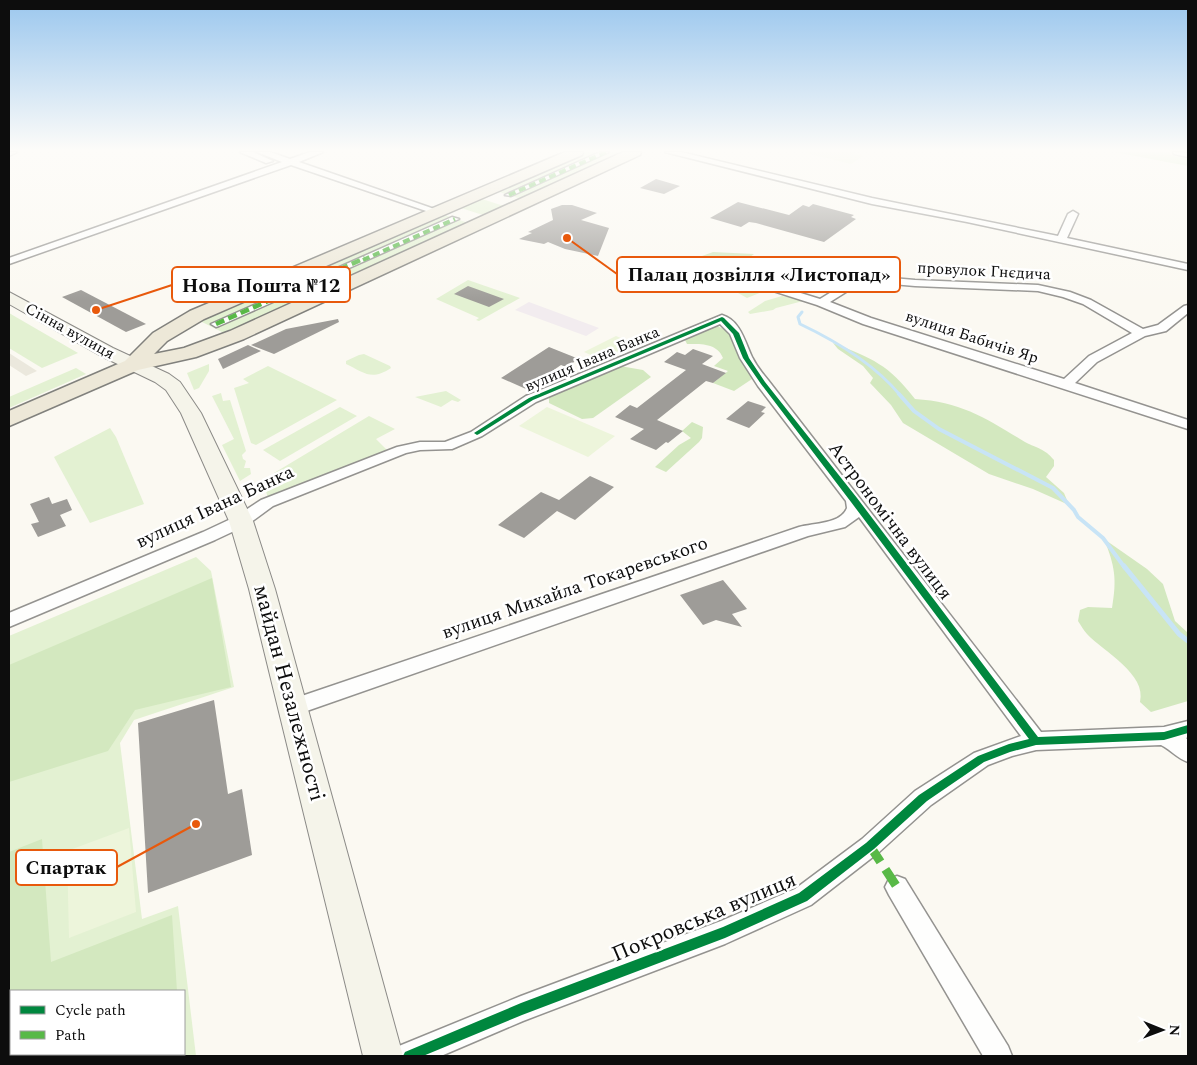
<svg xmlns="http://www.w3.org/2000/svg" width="1197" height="1065" font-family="Spectral,serif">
<rect width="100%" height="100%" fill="#fbf9f2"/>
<!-- industrial -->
<polygon fill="#f2ecef" points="529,302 599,328 586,336 515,310"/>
<!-- green -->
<g fill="#e3f1d2" fill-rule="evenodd">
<polygon points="585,152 629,152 524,200 496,191"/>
<polygon points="482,199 507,207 486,216 461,208"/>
<polygon points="442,214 471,224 228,335 198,320"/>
<polygon points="468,280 520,298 479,321 476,320 479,318 436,299"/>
<polygon points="742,281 770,289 747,298 738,293"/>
<polygon points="782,296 807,300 776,308 773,310 750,314 748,312 765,301"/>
<polygon points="9,313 78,353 42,368 9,348"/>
<path d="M 364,354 L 390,366 L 391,368 C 371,381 365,373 346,364 L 346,361 L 359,355 Z"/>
<polygon points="209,364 209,371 199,388 194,390 187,373"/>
<polygon points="268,366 337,400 256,445 251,443 234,388 249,383 243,379"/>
<polygon points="76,368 86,374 9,408 9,397"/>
<polygon points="446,391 461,400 458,402 452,400 441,407 415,397"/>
<polygon points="221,393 223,401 230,400 246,451 242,455 243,459 246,461 244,468 250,468 251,474 240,481 222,445 234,439 212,396"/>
<polygon points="340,407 357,416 280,461 263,450"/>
<polygon points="369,416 395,429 376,439 387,450 268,498 265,488 274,473"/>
<polygon points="110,428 116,437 144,504 90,523 54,457"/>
<path d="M 196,557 L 211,571 L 234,687 L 134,720 L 120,743 L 142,919 L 178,906 L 196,1056 L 9,1056 L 9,636 ZM 11,991 L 184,991 L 184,1054 L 11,1054 Z"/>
</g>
<!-- forest -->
<g fill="#d3e8bf">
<polygon points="1114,152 1170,152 1170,155 1188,159 1188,166"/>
<polygon points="713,252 754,254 734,269 693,256 702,256"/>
<path d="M 717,326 L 731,332 L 755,377 L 734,391 L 713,383 L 728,371 L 714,366 L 723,358 C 717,343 701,344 687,344 L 685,340 Z"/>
<path d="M 833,343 C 873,359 888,364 915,399 C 962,402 987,419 1025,442 C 1038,449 1044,448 1054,460 L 1054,466 L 1046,477 L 1064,493 L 1069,505 L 1033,489 L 989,474 L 903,423 L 891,405 L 870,383 L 873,378 L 863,366 L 838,349 Z"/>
<polygon points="620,366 643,370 651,377 593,418 582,419 549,403 549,397 552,395"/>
<polygon points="692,422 703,427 702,438 699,442 666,472 655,467 679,445 691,438 682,431"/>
<path d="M 1104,539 L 1147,569 L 1163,584 L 1175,621 L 1188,633 L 1188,701 L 1151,712 L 1140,702 C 1147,674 1104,652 1087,634 C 1083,630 1081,625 1078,621 L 1080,610 L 1088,607 L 1112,608 C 1117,579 1115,566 1104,539 Z"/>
<polygon points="212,578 231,687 135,710 108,751 9,782 9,665"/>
<polygon points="42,839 51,962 172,915 177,991 11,991 11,1054 44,1054 43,1056 9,1056 9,852"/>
</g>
<!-- pitch -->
<g fill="#edf5db">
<polygon points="808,152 856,152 854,154 863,156 851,164 806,153"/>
<polygon points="616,336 635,344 602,360 584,352"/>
<polygon points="547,407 615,436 588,457 519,426"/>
<polygon points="129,828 136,912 69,938 67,851"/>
</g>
<!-- plaza -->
<polygon fill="#ebe8dd" points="9,353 37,371 26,376 9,365"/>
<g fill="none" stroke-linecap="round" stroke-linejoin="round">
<!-- stream-far2 -->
<path stroke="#c8e4f6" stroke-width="3" d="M 802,312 L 798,317 L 800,324 C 836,341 875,365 900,395"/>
<!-- stream-far1 -->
<polyline stroke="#c8e4f6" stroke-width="4" points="899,394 914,411 939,429 1053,488 1074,510 1078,517 1103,538 1125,568"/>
<!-- stream -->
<polyline stroke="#c8e4f6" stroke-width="5" points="1124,566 1179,634 1188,641"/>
</g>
<!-- building -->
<g fill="#9e9c98">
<polygon points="656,179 680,186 664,194 640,188"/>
<polygon points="738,202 789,215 803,205 809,207 813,204 854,215 851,217 856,219 824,242 756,223 749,222 741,227 710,218"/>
<polygon points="562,205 572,205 597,213 581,220 609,228 598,256 565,249 548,242 544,244 519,239 532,233 528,232 553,220 551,209"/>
<polygon points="468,286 504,299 489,307 454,294"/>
<polygon points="81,290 146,324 126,332 62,297"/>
<polygon points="338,319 339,322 274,354 251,345 286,329"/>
<polygon points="248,345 261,351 223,369 218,359"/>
<polygon points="549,347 579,359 566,367 561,365 526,389 501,378"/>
<polygon points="693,349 713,356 702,364 726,373 713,383 706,381 657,420 683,431 668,443 666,442 656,450 630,439 644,429 615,417 630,405 637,408 686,370 664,362 677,352 685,355"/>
<polygon points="748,401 766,407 761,412 765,413 749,428 726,419"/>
<polygon points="590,476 614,487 575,520 557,511 524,538 498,525 541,492 559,500"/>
<polygon points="49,497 52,504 67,499 72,510 60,515 66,526 38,537 31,524 39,522 30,504"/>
<polygon points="723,580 747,609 732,614 742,627 716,620 703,625 680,595"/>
<polygon points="214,700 228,794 242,789 252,855 148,893 138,723"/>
</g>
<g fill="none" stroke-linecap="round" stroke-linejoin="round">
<defs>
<g id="pedestrian">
<polygon points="600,152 609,152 511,196 505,195"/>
<polygon points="452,217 459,219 219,326 216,327 211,324"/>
</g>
<g id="minor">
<polygon points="240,152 253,152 273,161 266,163"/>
<polygon points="257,152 270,152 290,159 310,152 323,152 299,162 443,212 438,215 435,214 291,165 9,264 9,258 282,162"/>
<polygon points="665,152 681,152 872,198 1058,236 1068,214 1073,211 1078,214 1067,238 1188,264 1188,270 967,222 872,204"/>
<polygon points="1173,152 1188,153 1188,157 1174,154"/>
<path d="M 746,276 L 820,299 L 846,283 L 869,276 L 915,280 L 1038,285 L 1070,292 L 1091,300 L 1143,329 L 1158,325 L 1184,306 L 1188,305 L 1188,313 L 1166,331 L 1145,336 L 1097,362 L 1075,383 L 1188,420 L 1188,429 L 863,324 L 817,305 L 742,281 L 741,279 L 742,277 ZM 870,282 L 915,286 L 1038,291 L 1063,297 L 1083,304 L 1132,333 L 1089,356 L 1064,379 L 871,318 L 830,302 L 854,287 Z"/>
<path d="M 722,315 C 740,320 745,342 752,357 C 756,365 762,373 768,380 L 1041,732 L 1164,727 L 1188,721 L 1188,737 L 1186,738 L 1188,740 L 1188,762 C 1178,759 1171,750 1161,745 L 1036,750 L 1012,756 L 988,765 L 931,805 L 878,853 L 811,905 L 725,944 L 523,1021 L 441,1056 L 395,1056 L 399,1046 L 521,996 L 721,921 L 795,889 L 862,839 L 915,791 L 974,753 L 1021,736 L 859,517 L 845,527 L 808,536 L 301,713 L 294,715 L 287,713 L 284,707 L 287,701 L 799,527 C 814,523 841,524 847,508 L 846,501 L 758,386 L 740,358 L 730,334 L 720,324 L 536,402 L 482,436 L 452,449 L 420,450 L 406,453 L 273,506 L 247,525 L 215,540 L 9,627 L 9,613 L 203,532 L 235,517 L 261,500 L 397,447 L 420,442 L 445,442 L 471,432 L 526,396 Z"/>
<polygon points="897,876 905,879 1008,1046 1012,1056 983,1056 889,895 885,887 889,879"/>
</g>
<polygon id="tertiary" points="9,152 17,152 9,156"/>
<polygon id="secondary" points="9,292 113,348 169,374 180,382 201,413 253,521 275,589 403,1056 363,1056 249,589 229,521 181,413 166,390 155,382 101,356 9,304"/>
<polygon id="primary" points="565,152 583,152 582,155 204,319 167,341 154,354 184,348 230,331 623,152 641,152 640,155 244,339 196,357 138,370 9,426 9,411 125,361 153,333 190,311"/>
</defs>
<!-- pedestrian casing -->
<use href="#pedestrian" stroke="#949390" stroke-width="3"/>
<!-- minor casing -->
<use href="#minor" stroke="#949390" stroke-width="3"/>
<!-- tertiary casing -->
<use href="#tertiary" stroke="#949390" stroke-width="3"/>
<!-- secondary casing -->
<use href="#secondary" stroke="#8b8a87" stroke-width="2"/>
<!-- primary casing -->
<use href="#primary" stroke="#81817d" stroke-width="3"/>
<!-- pedestrian -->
<use href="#pedestrian" fill="#fefefd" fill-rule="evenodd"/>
<!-- minor -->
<use href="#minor" fill="#fefefd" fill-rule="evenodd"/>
<!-- tertiary -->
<use href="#tertiary" fill="#fefefd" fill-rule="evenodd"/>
<!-- secondary -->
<use href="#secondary" fill="#f5f4ea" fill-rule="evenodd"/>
<!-- primary -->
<use href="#primary" fill="#ede8d8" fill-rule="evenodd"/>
<!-- quiet-far2 -->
<g stroke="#58b947" stroke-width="4" stroke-dasharray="7 4" stroke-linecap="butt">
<polyline points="509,195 606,152"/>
<polyline points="363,260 455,219"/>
</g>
<!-- quiet-far1 -->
<polyline stroke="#58b947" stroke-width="4.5" stroke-dasharray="9 4.5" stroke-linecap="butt" points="216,324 365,258"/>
<!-- quiet -->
<polyline stroke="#58b947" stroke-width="9" stroke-dasharray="19 9" stroke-linecap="butt" points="870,846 897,887"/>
<defs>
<polygon id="cycleway" points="722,317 724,318 739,333 749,358 765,382 857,498 1038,737 1164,732 1188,725 1188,733 1164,740 1036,745 1010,752 984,762 927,801 874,849 807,901 725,938 522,1015 423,1056 403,1056 405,1052 521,1003 723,927 799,893 866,843 919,795 978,756 1009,744 1029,739 851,502 761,384 743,358 733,334 721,321 533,400 479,434 477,435 474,433 529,398"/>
</defs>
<!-- cycleway casing -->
<use href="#cycleway" stroke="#fff" stroke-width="3"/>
<!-- cycleway -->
<use href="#cycleway" fill="#00873e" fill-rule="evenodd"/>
</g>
<!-- sky -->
<linearGradient id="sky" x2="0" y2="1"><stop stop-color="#9bc7ee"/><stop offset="0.5" stop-color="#fdfcf9"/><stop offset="1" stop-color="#fdfcf9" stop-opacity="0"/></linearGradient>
<rect width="1197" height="301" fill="url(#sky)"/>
<g text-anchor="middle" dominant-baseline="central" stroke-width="5" stroke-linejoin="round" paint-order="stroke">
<!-- far-street labels -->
<g font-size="16" fill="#0d0d0d" stroke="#fff">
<text transform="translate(984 271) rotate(3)">провулок Гнєдича</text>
<text transform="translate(70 331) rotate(29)">Сінна вулиця</text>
<text transform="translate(972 337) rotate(18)">вулиця Бабичів Яр</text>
<text transform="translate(592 359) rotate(-23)">вулиця Івана Банка</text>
</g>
<!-- street labels -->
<g font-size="19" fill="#0d0d0d" stroke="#fff">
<text transform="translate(215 507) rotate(-25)">вулиця Івана Банка</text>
<text transform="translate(890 521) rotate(53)">Астрономічна вулиця</text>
<text transform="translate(575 588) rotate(-19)">вулиця Михайла Токаревського</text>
</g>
<!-- near-street labels -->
<g font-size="22" fill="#0d0d0d" stroke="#fff">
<text transform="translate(289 693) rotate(75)">майдан Незалежності</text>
<text transform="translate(704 917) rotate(-23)">Покровська вулиця</text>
</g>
</g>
<!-- callouts -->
<path fill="none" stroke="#e8590c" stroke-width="2" d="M567 238L617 274M96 310L172 285M196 824L117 867"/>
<g fill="#e8590c" stroke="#fff" stroke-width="2">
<circle cx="567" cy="238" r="5"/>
<circle cx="96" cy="310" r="5"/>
<circle cx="196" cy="824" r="5"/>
</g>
<g fill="#fff" stroke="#e8590c" stroke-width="2">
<rect x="617" y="257" width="283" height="35" rx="5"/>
<rect x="172" y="267" width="178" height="35" rx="5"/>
<rect x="16" y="850" width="101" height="35" rx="5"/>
</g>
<g font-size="20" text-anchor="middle" font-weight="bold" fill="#0d0d0d">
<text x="759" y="281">Палац дозвілля «Листопад»</text>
<text x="261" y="292">Нова Пошта №12</text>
<text x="66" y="874">Спартак</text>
</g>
<!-- border -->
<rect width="1197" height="1065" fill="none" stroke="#0d0d0d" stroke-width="20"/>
<!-- legend -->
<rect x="10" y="990" width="175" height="65" fill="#ffffff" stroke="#9e9e9e"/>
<rect x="20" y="1006" width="25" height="8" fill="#00873e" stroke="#9e9e9e"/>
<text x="55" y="1015" font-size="15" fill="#0d0d0d">Cycle path</text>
<rect x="20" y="1031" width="25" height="8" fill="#58b947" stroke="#9e9e9e"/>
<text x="55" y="1040" font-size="15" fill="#0d0d0d">Path</text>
<!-- north arrow -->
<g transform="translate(1162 1030) rotate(91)" stroke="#ffffff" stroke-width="4" paint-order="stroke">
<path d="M0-4L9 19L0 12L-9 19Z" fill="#0d0d0d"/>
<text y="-8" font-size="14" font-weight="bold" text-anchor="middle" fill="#0d0d0d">N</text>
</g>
</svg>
